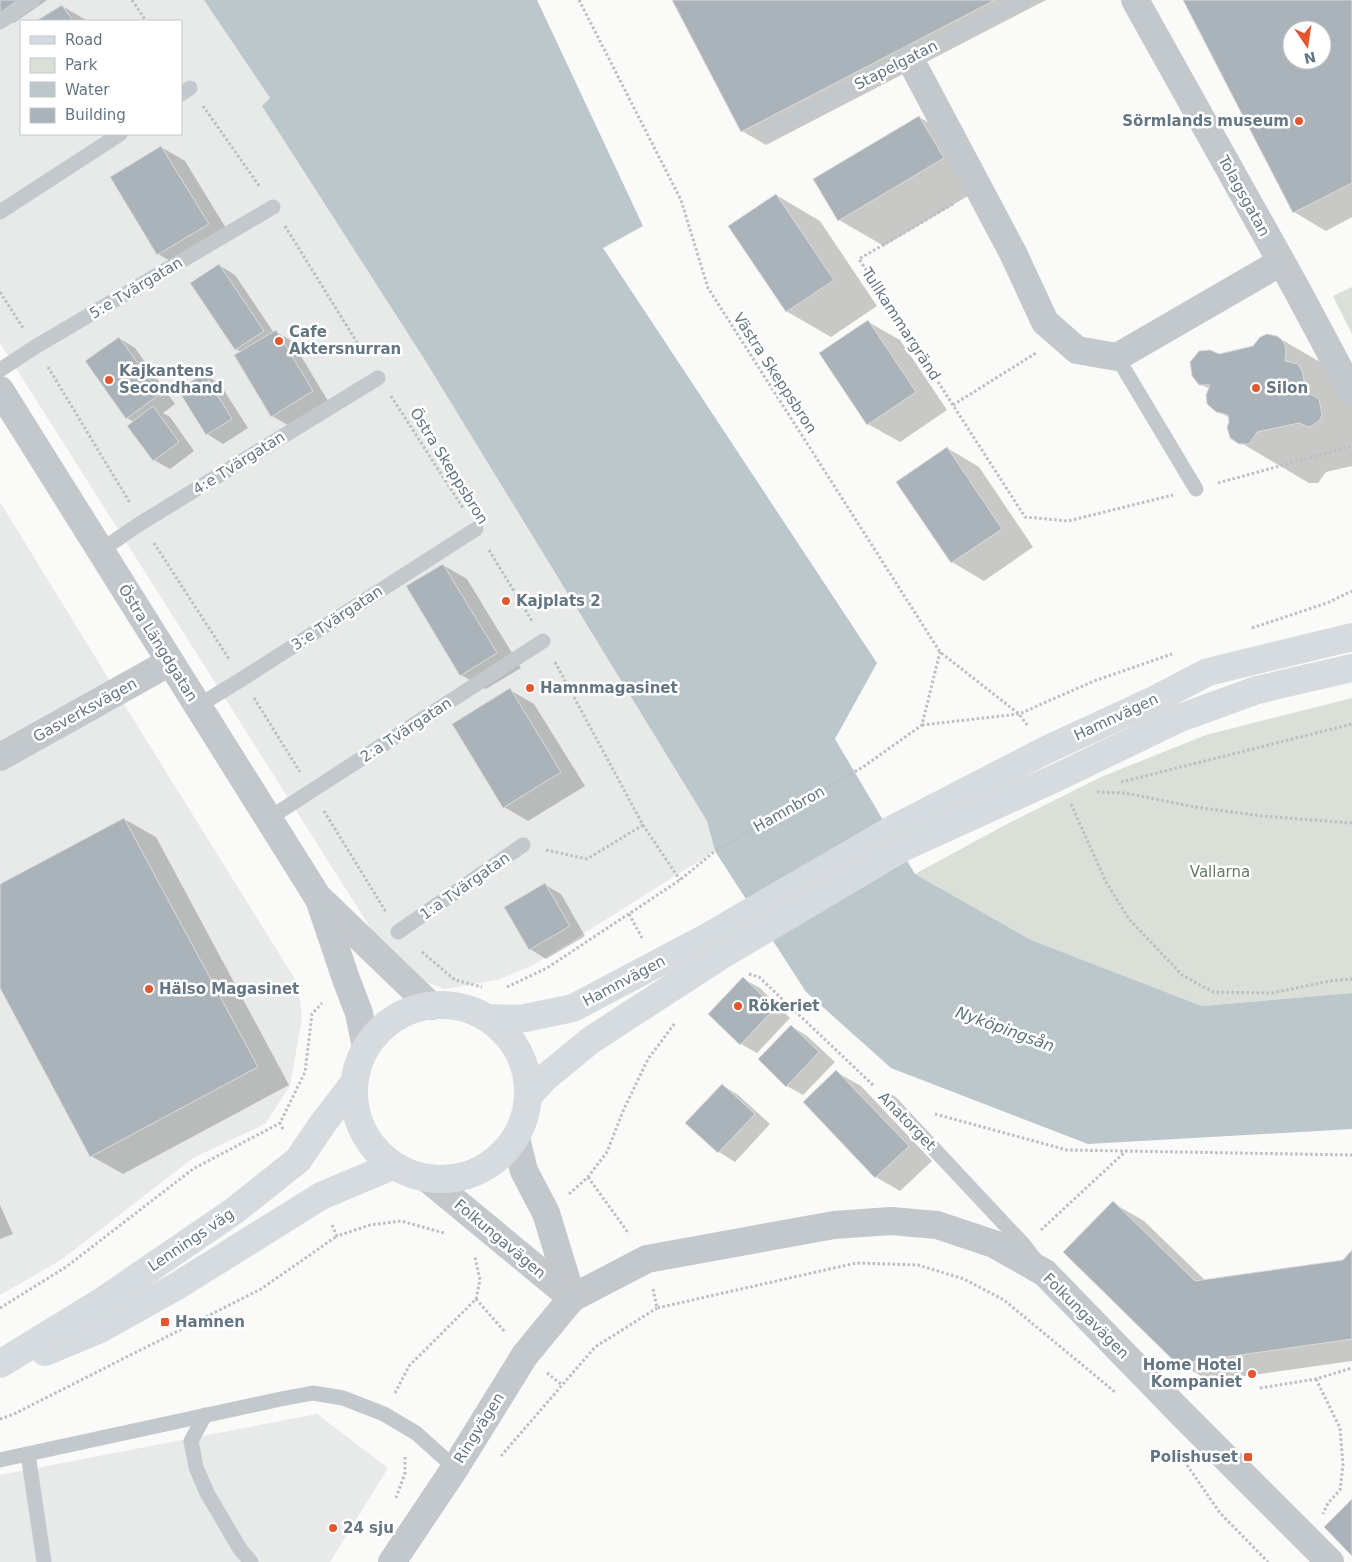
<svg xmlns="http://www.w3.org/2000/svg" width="1352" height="1562" font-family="'DejaVu Sans',sans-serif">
<rect width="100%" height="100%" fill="#fafaf8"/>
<!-- built -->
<g fill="#e8e9e9" fill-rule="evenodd">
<path d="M 0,0 L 204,0 L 270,98 L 263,106 L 423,357 L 707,821 L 715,851 L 532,966 L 497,980 L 445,989 L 424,981 L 385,951 L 0,343 ZM 21,21 L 181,21 L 181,134 L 21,134 Z"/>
<polygon points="0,502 145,738 298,984 302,1018 290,1086 265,1124 193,1158 61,1260 0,1295"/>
<polygon points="317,1414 388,1468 330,1562 0,1562 0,1475"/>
</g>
<!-- green -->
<g fill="#dadfd7">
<polygon points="1352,287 1352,334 1333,296"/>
<polygon points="1352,698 1352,993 1202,1006 1031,940 915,874 1007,824 1101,777 1206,735"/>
</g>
<!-- water -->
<polygon fill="#bbc7cb" points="204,0 537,0 643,226 603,248 877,663 835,739 915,874 1031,940 1202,1006 1352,993 1352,1129 1088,1144 891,1068 806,992 715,851 707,821 423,357 262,106 270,98"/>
<!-- shadow -->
<g fill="#0003" fill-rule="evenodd">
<polygon points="0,0 47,0 14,23 0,15"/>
<polygon points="674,0 1046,0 766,145 742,131"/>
<path d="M 1185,0 L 1352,0 L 1352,217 L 1326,231 L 1294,212 ZM 1292,30 L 1322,30 L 1322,60 L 1292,60 Z"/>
<polygon points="62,6 86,20 87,21 38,21"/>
<polygon points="919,117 963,143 988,184 884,246 839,220"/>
<polygon points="161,147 185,161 232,238 183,268 158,254 111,178"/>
<polygon points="776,195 820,221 877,306 831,337 786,311"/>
<polygon points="219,265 235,275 274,333 276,332 292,341 328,401 288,425 272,416 241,352 236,349"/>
<polygon points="868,322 900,340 947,410 900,442 868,424"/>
<polygon points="1277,337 1346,377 1352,384 1352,466 1326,472 1318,483 1309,483 1231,437 1230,418 1217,411 1210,389 1200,384 1219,356 1254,347"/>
<polygon points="119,338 135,348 175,404 163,413 170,417 194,451 170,469 154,460 134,422 127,418"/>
<polygon points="204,374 220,384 248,428 223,444 207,434 179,390"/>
<polygon points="947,448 979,467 1033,547 984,581 952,562 898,482"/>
<polygon points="443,565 467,579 521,668 486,689 461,675"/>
<polygon points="510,690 534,704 585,786 528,821 504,807"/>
<polygon points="124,819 156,837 289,1085 123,1174 91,1156 0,985 0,886"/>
<polygon points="545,885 561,894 585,936 546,959 530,949"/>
<polygon points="743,979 760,988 790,1018 757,1053 741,1044"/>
<polygon points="791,1026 807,1036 835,1062 803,1095 787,1086"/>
<polygon points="836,1072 861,1086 932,1161 900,1191 876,1177 805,1102"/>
<polygon points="722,1085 738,1095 770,1124 735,1162 719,1152 687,1123"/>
<polygon points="1113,1203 1144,1221 1206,1281 1344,1261 1352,1252 1352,1361 1210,1381 1178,1363"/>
<polygon points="0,1205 13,1234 0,1239"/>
</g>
<!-- building -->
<g fill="#aab3b9" stroke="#dcdcda" fill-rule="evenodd">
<polygon points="0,0 18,0 0,13"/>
<polygon points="672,0 995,0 741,132"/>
<path d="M 1183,0 L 1352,0 L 1352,183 L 1293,213 ZM 1292,30 L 1322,30 L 1322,60 L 1292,60 Z"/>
<polygon points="62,5 73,21 36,21"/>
<polygon points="919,116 944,158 838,221 813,179"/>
<polygon points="161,146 209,224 157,255 110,177"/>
<polygon points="776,194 834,280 786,312 728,226"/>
<polygon points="219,264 264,331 235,350 190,283"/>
<polygon points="868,320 916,392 867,425 819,353"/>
<polygon points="276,330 313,391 271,417 234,355"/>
<polygon points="1267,334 1277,336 1281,339 1285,345 1286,352 1285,361 1298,364 1302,371 1304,380 1303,390 1319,399 1322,415 1319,421 1309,427 1299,423 1257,432 1249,444 1239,444 1230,438 1227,427 1229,422 1228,415 1216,412 1207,404 1206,395 1210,385 1199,385 1192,376 1190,362 1199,351 1210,350 1219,354 1253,346 1260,337"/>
<polygon points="119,337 160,394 126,419 85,361"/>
<polygon points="204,373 232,419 206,435 178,390"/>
<polygon points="153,406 179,442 153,461 127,426"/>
<polygon points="947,447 1002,529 951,563 896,482"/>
<polygon points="443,564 497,653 460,676 406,586"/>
<polygon points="510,688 561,772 503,808 452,724"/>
<polygon points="124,818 258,1067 90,1157 0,988 0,884"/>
<polygon points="545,883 570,926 529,950 504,907"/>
<polygon points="743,977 775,1008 740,1045 708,1014"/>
<polygon points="791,1025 819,1052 786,1087 758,1059"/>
<polygon points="836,1070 909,1146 875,1178 803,1102"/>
<polygon points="722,1084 755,1114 718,1153 685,1123"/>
<polygon points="1113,1201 1195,1281 1343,1260 1352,1250 1352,1339 1177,1364 1063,1252"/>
<polygon points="1352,1499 1352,1556 1324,1527"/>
</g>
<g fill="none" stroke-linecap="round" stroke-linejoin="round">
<!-- path -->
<g stroke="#bbbfc2" stroke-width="3" stroke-dasharray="2.5 2.5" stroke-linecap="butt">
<polyline points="132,0 146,21"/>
<polyline points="579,0 681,200 708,288 940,652 1019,714 1028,726"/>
<polyline points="203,106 260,187"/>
<polyline points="953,204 859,259 1025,517 1068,521 1173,495"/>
<polyline points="285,226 366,357"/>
<polyline points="0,292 23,328"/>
<polyline points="48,367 130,503"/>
<polyline points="391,396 463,508"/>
<polyline points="953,405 1036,353"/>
<polyline points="1218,483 1352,446"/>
<polyline points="154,543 229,659"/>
<polyline points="489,550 532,621"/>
<polyline points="1252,628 1327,603 1352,591"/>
<polyline points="555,662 643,825 680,880"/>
<polyline points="254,698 300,772"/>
<polyline points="922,725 1019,714 1094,681 1172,654"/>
<polyline points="1121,782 1352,724"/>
<polyline points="1097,792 1125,793 1195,807 1262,816 1352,823"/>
<polyline points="1071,804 1106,882 1129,919 1182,975 1213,992 1271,993 1330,981 1352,979"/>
<polyline points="324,811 386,912"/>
<polyline points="546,850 587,859 643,825"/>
<polyline points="629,914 642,938"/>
<polyline points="422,952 455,980 482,987"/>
<polyline points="749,974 759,977 874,1086"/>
<polyline points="507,987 547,968 680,880 715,851 863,767 922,725 940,652"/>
<polyline points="935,1114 1067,1150 1352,1155"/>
<polyline points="283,1129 280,1123 305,1072 312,1014 322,1003"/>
<polyline points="588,1177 629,1234"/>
<polyline points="569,1194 588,1177 607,1152 623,1111 648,1059 675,1023"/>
<polyline points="332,1225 337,1236 370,1225 401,1221 444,1233"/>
<polyline points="1041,1230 1126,1151"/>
<polyline points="653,1289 657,1308 856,1263 918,1265 964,1279 1004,1300 1115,1392"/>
<polyline points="476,1299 505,1332"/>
<polyline points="0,1308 66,1267 193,1169 280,1123"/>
<polyline points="547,1373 561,1384"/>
<polyline points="1316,1379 1340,1428 1343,1465 1340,1490 1328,1503 1323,1514"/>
<polyline points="1260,1388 1316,1379 1352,1368"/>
<polyline points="395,1393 409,1366 476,1299 480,1280 475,1257"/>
<polyline points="0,1419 14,1414 261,1289 337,1236"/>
<polyline points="501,1456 595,1347 657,1308"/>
<polyline points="1187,1465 1220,1513 1268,1562"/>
<polyline points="396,1498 405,1473 405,1456"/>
</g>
<!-- service -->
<g stroke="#c3c8cc" stroke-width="15">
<polyline points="0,22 33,0"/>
<polyline points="181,94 190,88"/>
<polyline points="769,130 1023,0"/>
<polyline points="0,212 120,134"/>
<polyline points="1117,357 1196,489"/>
<polyline points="0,370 35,347 273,207"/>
<polyline points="100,551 141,523 378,378"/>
<polyline points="198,706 242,679 476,529"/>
<polyline points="268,819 543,641"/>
<polyline points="398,932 523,845"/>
<polyline points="890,1102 1024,1245 1037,1262"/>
<polyline points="205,1415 191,1441 196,1467 207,1493 240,1549 251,1562"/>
<polyline points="28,1454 44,1562"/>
<polyline points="0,1460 281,1399 313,1393 343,1398 384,1414 416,1433 455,1468"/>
</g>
<!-- minor -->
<g stroke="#c3c8cc" stroke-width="28">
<polyline points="1135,0 1296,288 1352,393"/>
<polyline points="910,59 1013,253 1045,322 1077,350 1117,357 1281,262"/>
<polyline points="0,390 317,896 431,1006"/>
<polyline points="0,757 170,662"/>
<polyline points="319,899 346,979 359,1013 366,1047"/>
<polyline points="572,1298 647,1259 834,1225 891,1221 937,1225 994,1244 1045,1273 1182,1414 1330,1562"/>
</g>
<!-- tertiary -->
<g stroke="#c3c8cc" stroke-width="28">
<polyline points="516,1138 524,1171 546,1213 572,1298"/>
<polyline points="428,1179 572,1298"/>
<polyline points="392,1562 455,1468 525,1355 572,1298"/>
</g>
<!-- secondary -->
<g stroke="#d6dbdf" stroke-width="28">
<circle cx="441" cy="1092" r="87"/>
<polyline points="488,1018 520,1019 573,1008 709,936 893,829 1046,750 1154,700 1208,672 1352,637"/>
<polyline points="529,1095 546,1077 591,1040 722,955 904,847 1058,777 1180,718 1257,690 1352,668"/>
<polyline points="45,1352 100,1329 177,1286 321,1196 392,1166"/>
<polyline points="0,1364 101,1302 234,1211 298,1160 324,1122 354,1083"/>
</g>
</g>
<!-- markers -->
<g fill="#e4572e" stroke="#fff" stroke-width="2">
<circle cx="1299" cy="121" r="5"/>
<circle cx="279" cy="341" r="5"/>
<circle cx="109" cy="380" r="5"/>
<circle cx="1256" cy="388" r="5"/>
<circle cx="506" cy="601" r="5"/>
<circle cx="530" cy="688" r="5"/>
<circle cx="149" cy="989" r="5"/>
<circle cx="738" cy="1006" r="5"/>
<rect x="160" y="1317" width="10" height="10" rx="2.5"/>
<circle cx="1252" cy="1374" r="5"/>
<rect x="1243" y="1452" width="10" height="10" rx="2.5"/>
<circle cx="333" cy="1528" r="5"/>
</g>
<g text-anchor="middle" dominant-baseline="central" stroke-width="5" stroke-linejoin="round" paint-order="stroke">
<!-- street labels -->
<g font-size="15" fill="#657683" stroke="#fff">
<text transform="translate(896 65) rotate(-27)">Stapelgatan</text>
<text transform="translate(1244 196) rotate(61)">Tolagsgatan</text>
<text transform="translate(136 288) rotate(-31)">5:e Tvärgatan</text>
<text transform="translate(901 324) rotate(57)">Tullkammargränd</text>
<text transform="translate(775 373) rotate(57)">Västra Skeppsbron</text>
<text transform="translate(239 463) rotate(-32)">4:e Tvärgatan</text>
<text transform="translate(449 466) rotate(58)">Östra Skeppsbron</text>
<text transform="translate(337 618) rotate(-33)">3:e Tvärgatan</text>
<text transform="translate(158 643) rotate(58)">Östra Längdgatan</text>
<text transform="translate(85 710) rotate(-29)">Gasverksvägen</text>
<text transform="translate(1116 717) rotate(-25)">Hamnvägen</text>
<text transform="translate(406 730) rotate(-33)">2:a Tvärgatan</text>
<text transform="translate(789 809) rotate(-29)">Hamnbron</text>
<text transform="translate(465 886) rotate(-35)">1:a Tvärgatan</text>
<text transform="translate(624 981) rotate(-28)">Hamnvägen</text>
<text transform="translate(907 1121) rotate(46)">Anatorget</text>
<text transform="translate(500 1239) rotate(40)">Folkungavägen</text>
<text transform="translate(191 1240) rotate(-34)">Lennings väg</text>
<text transform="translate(1086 1316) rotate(45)">Folkungavägen</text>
<text transform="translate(479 1428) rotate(-58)">Ringvägen</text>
</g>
<!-- poi labels -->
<g font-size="15" font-weight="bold" fill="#657683" stroke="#fff" text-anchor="start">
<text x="1289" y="121" text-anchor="end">Sörmlands museum</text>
<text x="289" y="332">Cafe<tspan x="289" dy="17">Aktersnurran</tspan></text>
<text x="119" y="371">Kajkantens<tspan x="119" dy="17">Secondhand</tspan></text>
<text x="1266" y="388">Silon</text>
<text x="516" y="601">Kajplats 2</text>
<text x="540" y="688">Hamnmagasinet</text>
<text x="159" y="989">Hälso Magasinet</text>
<text x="748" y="1006">Rökeriet</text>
<text x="175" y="1322">Hamnen</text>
<text x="1242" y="1365" text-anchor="end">Home Hotel<tspan x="1242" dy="17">Kompaniet</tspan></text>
<text x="1238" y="1457" text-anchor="end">Polishuset</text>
<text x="343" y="1528">24 sju</text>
</g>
<!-- park labels -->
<g font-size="15" fill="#687a64" stroke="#fff">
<text x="1220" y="872">Vallarna</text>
</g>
<!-- water labels -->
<g font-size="16" font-style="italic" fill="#60757c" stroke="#fff">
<text transform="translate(1005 1029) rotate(20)">Nyköpingsån</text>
</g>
</g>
<!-- legend -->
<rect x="20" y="20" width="162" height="115" fill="#ffffff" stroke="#c1c8cd"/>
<rect x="30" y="36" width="25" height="8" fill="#d6dbdf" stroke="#c1c8cd"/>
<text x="65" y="45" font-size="15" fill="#657683">Road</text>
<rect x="30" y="58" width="25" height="15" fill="#dadfd7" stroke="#c1c8cd"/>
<text x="65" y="70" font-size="15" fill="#657683">Park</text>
<rect x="30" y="82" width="25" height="15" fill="#bbc7cb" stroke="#c1c8cd"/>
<text x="65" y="95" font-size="15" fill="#657683">Water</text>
<rect x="30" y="108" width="25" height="15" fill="#aab3b9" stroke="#c1c8cd"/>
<text x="65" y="120" font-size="15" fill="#657683">Building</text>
<!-- north arrow -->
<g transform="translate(1307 45) rotate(167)"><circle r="24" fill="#ffffff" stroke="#c1c8cd"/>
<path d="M0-4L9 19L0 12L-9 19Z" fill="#e4572e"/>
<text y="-8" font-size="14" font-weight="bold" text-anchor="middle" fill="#657683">N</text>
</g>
</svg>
